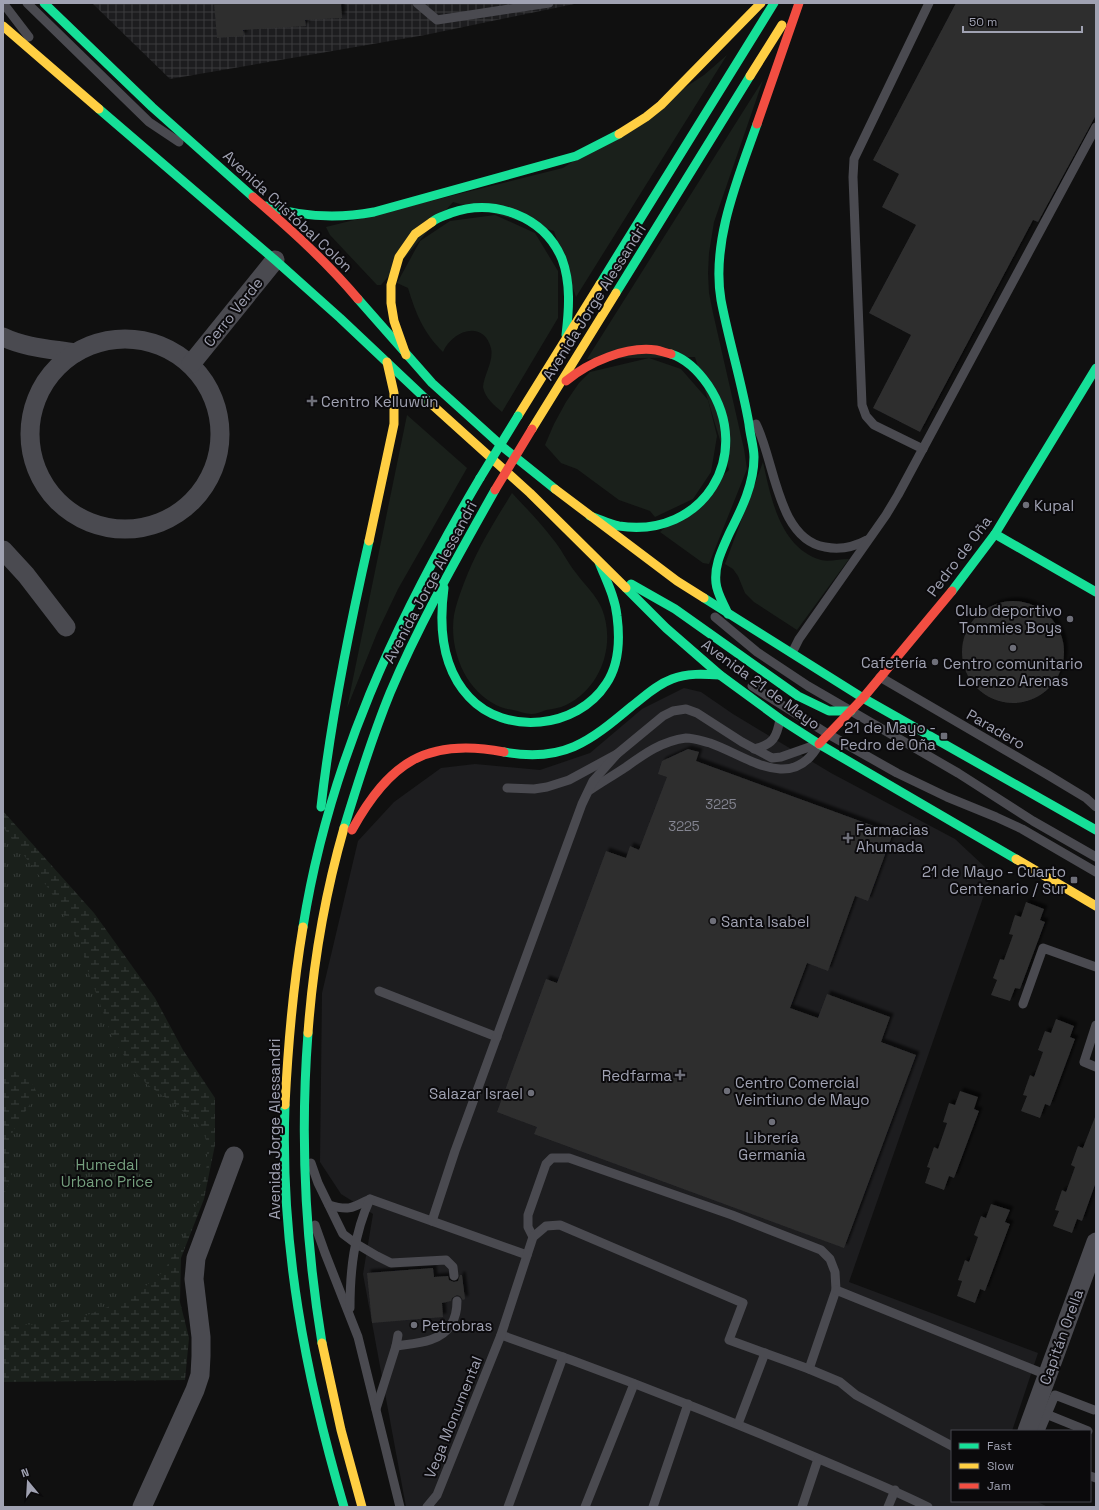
<svg xmlns="http://www.w3.org/2000/svg" width="1099" height="1510" font-family="'Space Grotesk',sans-serif">
<defs>
<pattern id="industrial-grid" width="8" height="8" patternUnits="userSpaceOnUse"><rect width="8" height="8" fill="#1d1d1f"/><path d="M0 4h8M4 0v8" fill="none" stroke="#3b3b3d"/></pattern>
<pattern id="wetland-marsh" width="20" height="14" patternUnits="userSpaceOnUse"><rect width="20" height="14" fill="#1a201b"/><path d="M1 5h8M5 5V1M11 12h8M15 12V8" fill="none" stroke="#383d3a"/></pattern>
<pattern id="park-tufts" width="24" height="20" patternUnits="userSpaceOnUse"><rect width="24" height="20" fill="#1a201b"/><path d="M3 7l-1-3M5 7V3M7 7l1-3M15 17l-1-3M17 17v-4M19 17l1-3" fill="none" stroke="#383d3a"/></pattern>
<filter id="shadow"><feDropShadow dx="3.5" dy="-3.5" stdDeviation="1" flood-color="#0009"/></filter>
</defs>
<rect width="100%" height="100%" fill="#101010"/>
<!-- built -->
<polygon fill="#1d1d1f" points="684,688 701,692 733,714 831,773 955,839 986,868 992,872 849,1282 1038,1353 1012,1431 952,1431 952,1501 1036,1501 1048,1507 406,1507 363,1274 373,1214 341,1194 320,1162 322,993 358,841 394,802 441,768 475,764 540,770 590,753 642,709"/>
<!-- industrial -->
<polygon fill="url(#industrial-grid)" points="92,3 579,3 425,35 170,79"/>
<!-- grass -->
<g fill="#1a201b">
<polygon points="727,55 576,297 554,231 453,202 381,285 377,285 330,235 326,227 563,168 704,75"/>
<polygon points="763,80 714,222 709,253 708,273 709,293 713,313 744,449 747,469 709,564 703,563 660,532 729,470 695,357 587,359"/>
<path d="M 495,215 L 535,233 L 558,271 L 558,318 L 502,412 C 494,405 485,398 483,387 C 484,375 494,361 491,348 C 483,319 452,331 443,352 C 423,332 416,314 408,288 L 397,283 L 420,241 L 450,221 Z"/>
<polygon points="649,358 681,369 708,400 717,436 711,472 693,499 655,517 650,511 619,500 577,469 561,463 545,445 554,424 566,402 579,383 590,372"/>
<polygon points="407,415 467,468 398,589 377,633 347,708"/>
<path d="M 763,462 C 771,498 780,548 821,560 C 829,562 840,559 849,559 L 797,630 L 754,602 L 745,593 L 738,576 L 733,569 L 725,564 Z"/>
<path d="M 512,493 C 525,507 540,522 552,538 C 561,548 567,562 576,573 C 584,584 597,596 602,609 C 616,645 601,688 566,705 C 560,708 552,709 546,710 C 541,712 536,714 531,714 C 526,714 519,711 513,710 C 508,709 501,708 496,705 C 464,689 449,649 454,615 C 456,604 460,594 464,583 C 476,551 494,522 512,493 Z"/>
</g>
<!-- wetland -->
<polygon fill="url(#wetland-marsh)" points="3,811 94,913 155,998 183,1050 215,1098 215,1145 204,1199 181,1258 180,1302 189,1338 185,1380 3,1382"/>
<!-- park -->
<polygon fill="url(#park-tufts)" points="3,827 51,892 82,949 88,971 113,1039 134,1071 148,1085 177,1106 197,1124 204,1134 207,1143 207,1165 194,1214 181,1240 164,1271 147,1285 113,1305 82,1317 47,1324 15,1325 3,1322 3,1193 6,1191 12,1175 9,1155 13,1131 32,1101 36,1091 30,1079 15,1071 3,1075"/>
<!-- building -->
<g fill="#2e2e2f" filter="url(#shadow)">
<polygon points="214,3 341,3 342,18 305,20 306,26 243,30 244,36 217,38"/>
<polygon points="956,3 1096,3 1096,115 1038,222 1033,220 920,432 873,408 911,335 869,313 916,225 882,207 899,174 873,160"/>
<circle cx="1013" cy="652" r="51"/>
<polygon points="688,749 699,752 696,761 893,833 868,901 855,896 828,971 807,963 790,1008 818,1018 827,994 890,1017 881,1042 916,1055 844,1248 534,1134 537,1127 497,1112 546,979 557,983 606,851 626,858 630,846 639,850 667,777 658,774 662,761"/>
<polygon points="1026,902 1044,909 1040,920 1045,922 1020,989 1015,988 1010,1001 991,995 997,980 993,978 1000,959 1004,960 1013,935 1009,934 1015,915 1021,917"/>
<polygon points="1056,1019 1074,1026 1070,1037 1075,1039 1050,1106 1045,1104 1040,1118 1021,1111 1027,1096 1023,1095 1030,1075 1034,1077 1043,1052 1038,1050 1045,1031 1051,1033"/>
<polygon points="960,1091 978,1097 974,1109 979,1111 954,1178 949,1176 944,1190 925,1183 930,1168 927,1167 934,1147 938,1149 947,1123 943,1122 949,1103 955,1105"/>
<polygon points="1095,1117 1096,1117 1096,1182 1082,1221 1077,1219 1072,1233 1053,1226 1059,1211 1055,1210 1062,1190 1066,1192 1075,1167 1071,1165 1078,1146 1083,1148"/>
<polygon points="991,1204 1010,1210 1005,1222 1010,1224 985,1291 980,1289 975,1303 957,1296 962,1281 958,1280 965,1260 969,1262 978,1237 974,1235 981,1216 986,1218"/>
<polygon points="433,1268 434,1277 448,1276 449,1280 454,1282 458,1281 460,1275 462,1275 465,1299 463,1300 460,1296 457,1295 452,1298 451,1301 442,1303 443,1317 372,1323 367,1273"/>
</g>
<g fill="none" stroke-linecap="round" stroke-linejoin="round">
<!-- lane -->
<g stroke="#4a4a50" stroke-width="9">
<polyline points="3,3 29,37"/>
<polyline points="27,3 149,122 179,142"/>
<polyline points="417,3 437,20 549,3"/>
<path d="M 756,424 C 775,461 777,539 825,547 C 840,550 854,547 867,540"/>
<polyline points="923,449 874,425 866,416 862,405 853,177 854,159 929,3"/>
<polyline points="715,617 757,652 808,686 958,773 1033,821 1096,857"/>
<polyline points="792,653 799,639 886,515 898,495 1096,127"/>
<polyline points="880,677 1048,775 1086,798 1096,807"/>
<polyline points="752,686 828,734 897,773 947,797 996,817 1022,829 1096,872"/>
<path d="M 754,749 C 773,745 777,737 780,719"/>
<polyline points="507,788 534,789 547,787 569,780 617,754 663,716 673,711 686,709 697,713 742,742 772,758 781,757 818,744"/>
<path d="M 590,790 C 602,782 614,775 626,767 C 644,754 662,741 686,738 C 694,738 702,741 710,743 C 747,756 792,794 819,744"/>
<polyline points="379,991 497,1037"/>
<polyline points="1023,1004 1043,948 1096,967"/>
<polyline points="1096,1025 1084,1062 1096,1067"/>
<polyline points="311,1163 318,1183 339,1226 343,1234 355,1243 377,1256 391,1263 446,1260 453,1267 454,1276"/>
<path d="M 329,1205 C 349,1211 352,1208 370,1199 L 527,1255"/>
<polyline points="432,1221 455,1151 582,804 593,781 617,754"/>
<polyline points="315,1225 325,1253 358,1337 400,1507"/>
<polyline points="533,1237 528,1227 528,1215 546,1164 552,1158 569,1158 732,1215 821,1250 830,1259 835,1272 836,1290 809,1369"/>
<polyline points="836,1290 1047,1375"/>
<path d="M 350,1308 C 350,1270 354,1234 370,1199"/>
<path d="M 501,1335 C 608,1372 713,1413 817,1458 C 854,1474 892,1489 928,1507"/>
<path d="M 396,1346 C 416,1343 439,1343 451,1325 C 456,1317 457,1310 457,1301"/>
<polyline points="376,1409 396,1346 398,1335"/>
<polyline points="1041,1412 1088,1431"/>
<polyline points="738,1424 765,1353"/>
<polyline points="1040,1431 1055,1395 1094,1410"/>
<polyline points="1090,1476 1096,1478"/>
<polyline points="427,1507 437,1495 501,1335 533,1237 546,1226 560,1225 743,1303 729,1340 809,1369 840,1382 856,1395 952,1446"/>
<polyline points="508,1507 563,1357"/>
<polyline points="585,1507 634,1384"/>
<polyline points="653,1507 688,1404"/>
<polyline points="802,1507 818,1459"/>
<polyline points="888,1507 895,1490"/>
</g>
<!-- street -->
<g stroke="#4a4a50" stroke-width="19">
<path d="M 3,337 C 26,348 51,349 75,353"/>
<circle cx="125" cy="434" r="95"/>
<polyline points="191,364 275,260"/>
<polyline points="3,550 26,575 66,627"/>
<polyline points="1027,1431 1096,1242"/>
<polyline points="142,1507 195,1390 200,1375 201,1356 201,1337 194,1279 196,1258 234,1156"/>
</g>
<!-- fast -->
<g stroke="#16e098" stroke-width="9">
<polyline points="44,3 152,107 253,197"/>
<polyline points="99,109 275,260 340,318 429,402"/>
<path d="M 266,206 C 302,217 337,219 374,212 L 576,156 L 619,134"/>
<path d="M 432,222 C 438,217 444,216 451,213 C 494,198 544,216 562,259 C 571,283 569,310 566,335"/>
<polyline points="600,284 774,3"/>
<polyline points="616,293 750,76"/>
<polyline points="358,299 432,383 504,448 555,489"/>
<path d="M 590,516 C 600,519 608,524 619,526 C 703,539 755,455 708,385 C 699,372 686,359 671,354"/>
<polyline points="995,534 1096,592"/>
<polyline points="631,584 675,609 798,696 829,711 851,711"/>
<path d="M 444,588 C 439,625 441,667 469,697 C 505,736 577,729 606,684 C 619,665 620,639 617,616 C 615,597 606,580 599,562"/>
<polyline points="626,588 666,628 720,675 780,719 819,744 1016,859"/>
<polyline points="952,591 995,534 1096,368"/>
<polyline points="704,598 863,698 1096,830"/>
<path d="M 728,614 C 724,604 717,594 716,583 C 714,565 722,550 729,534 C 741,510 754,485 754,457 C 754,447 750,435 749,424 C 742,383 729,342 721,300 C 711,242 738,178 757,124"/>
<path d="M 504,752 C 563,763 589,742 632,706 C 645,696 656,685 672,679 C 687,673 704,674 720,675"/>
<path d="M 321,807 C 331,717 349,629 369,541"/>
<path d="M 344,828 C 358,782 372,737 390,693 C 420,622 458,556 495,490"/>
<path d="M 303,927 C 329,763 396,620 480,478"/>
<path d="M 308,1033 C 300,1137 305,1240 322,1343"/>
<path d="M 285,1105 C 280,1244 305,1374 344,1507"/>
</g>
<!-- slow -->
<g stroke="#ffcf43" stroke-width="9">
<polyline points="3,26 99,109"/>
<polyline points="750,76 782,25"/>
<polyline points="619,134 646,117 661,105 761,3"/>
<polyline points="406,355 394,321 391,303 391,285 399,257 415,234 432,222"/>
<polyline points="429,402 530,493 626,588"/>
<polyline points="518,416 600,284"/>
<polyline points="532,429 616,293"/>
<polyline points="555,489 677,581 704,598"/>
<polyline points="369,541 394,424 394,393 387,362"/>
<polyline points="1016,859 1096,906"/>
<path d="M 308,1033 C 313,964 325,894 344,828"/>
<path d="M 285,1105 C 288,1045 293,986 303,927"/>
<polyline points="322,1343 341,1430 362,1507"/>
</g>
<!-- jam -->
<g stroke="#f24e42" stroke-width="9">
<polyline points="757,124 799,3"/>
<path d="M 253,197 C 290,229 326,261 358,299"/>
<path d="M 566,381 C 589,362 626,346 656,350 C 661,351 666,353 671,354"/>
<polyline points="819,744 863,698 952,591"/>
<path d="M 352,830 C 389,763 426,737 504,752"/>
</g>
<!-- fast-bridge -->
<polyline stroke="#16e098" stroke-width="9" points="480,478 518,416"/>
<!-- jam-bridge -->
<polyline stroke="#f24e42" stroke-width="9" points="495,490 532,429"/>
</g>
<!-- markers -->
<g fill="#6e6f79" stroke="#0b0a0c" stroke-width="1.5">
<path d="M310 395h4v4h4v4h-4v4h-4v-4h-4v-4h4z"/>
<circle cx="1026" cy="505" r="4"/>
<circle cx="1070" cy="619" r="4"/>
<circle cx="1013" cy="648" r="4"/>
<circle cx="935" cy="662" r="4"/>
<rect x="940" y="732" width="8" height="8" rx="2"/>
<path d="M846 832h4v4h4v4h-4v4h-4v-4h-4v-4h4z"/>
<rect x="1070" y="876" width="8" height="8" rx="2"/>
<circle cx="713" cy="921" r="4"/>
<path d="M678 1069h4v4h4v4h-4v4h-4v-4h-4v-4h4z"/>
<circle cx="727" cy="1091" r="4"/>
<circle cx="531" cy="1093" r="4"/>
<circle cx="772" cy="1122" r="4"/>
<circle cx="414" cy="1325" r="4"/>
</g>
<g text-anchor="middle" dominant-baseline="central" stroke-width="4" stroke-linejoin="round" paint-order="stroke">
<!-- number labels -->
<g font-size="13" fill="#848591">
<text x="721" y="804">3225</text>
<text x="684" y="826">3225</text>
</g>
<!-- street labels -->
<g font-size="15" fill="#a0a2b2" stroke="#0b0a0c">
<text transform="translate(288 211) rotate(43)">Avenida Cristóbal Colón</text>
<text transform="translate(594 302) rotate(-58)">Avenida Jorge Alessandri</text>
<text transform="translate(233 312) rotate(-51)">Cerro Verde</text>
<text transform="translate(959 556) rotate(-53)">Pedro de Oña</text>
<text transform="translate(430 582) rotate(-62)">Avenida Jorge Alessandri</text>
<text transform="translate(761 684) rotate(36)">Avenida 21 de Mayo</text>
<text transform="translate(996 729) rotate(30)">Paradero</text>
<text transform="translate(274 1129) rotate(-90)">Avenida Jorge Alessandri</text>
<text transform="translate(1061 1337) rotate(-70)">Capitán Orella</text>
<text transform="translate(453 1417) rotate(-68)">Vega Monumental</text>
</g>
<!-- poi labels -->
<g font-size="15" fill="#a0a2b2" stroke="#0b0a0c" text-anchor="start">
<text x="321" y="401">Centro Kelluwün</text>
<text x="1034" y="505">Kupal</text>
<text x="1062" y="610" text-anchor="end">Club deportivo<tspan x="1062" dy="17">Tommies Boys</tspan></text>
<text x="927" y="662" text-anchor="end">Cafetería</text>
<text x="1013" y="663" text-anchor="middle">Centro comunitario<tspan x="1013" dy="17">Lorenzo Arenas</tspan></text>
<text x="936" y="727" text-anchor="end">21 de Mayo -<tspan x="936" dy="17">Pedro de Oña</tspan></text>
<text x="856" y="829">Farmacias<tspan x="856" dy="17">Ahumada</tspan></text>
<text x="1066" y="871" text-anchor="end">21 de Mayo - Cuarto<tspan x="1066" dy="17">Centenario / Sur</tspan></text>
<text x="721" y="921">Santa Isabel</text>
<text x="672" y="1075" text-anchor="end">Redfarma</text>
<text x="735" y="1082">Centro Comercial<tspan x="735" dy="17">Veintiuno de Mayo</tspan></text>
<text x="523" y="1093" text-anchor="end">Salazar Israel</text>
<text x="772" y="1137" text-anchor="middle">Librería<tspan x="772" dy="17">Germania</tspan></text>
<text x="422" y="1325">Petrobras</text>
</g>
<!-- park labels -->
<g font-size="15" fill="#759f7e" stroke="#0b0a0c">
<text x="107" y="1164">Humedal<tspan x="107" dy="17">Urbano Price</tspan></text>
</g>
</g>
<!-- border -->
<rect width="1099" height="1510" fill="none" stroke="#a0a2b2" stroke-width="8"/>
<!-- legend -->
<rect x="951" y="1430" width="140" height="72" fill="#0b0a0c" stroke="#47474e"/>
<rect x="959" y="1443" width="20" height="6" fill="#16e098" stroke="#47474e"/>
<text x="987" y="1450" font-size="12" fill="#a0a2b2">Fast</text>
<rect x="959" y="1463" width="20" height="6" fill="#ffcf43" stroke="#47474e"/>
<text x="987" y="1470" font-size="12" fill="#a0a2b2">Slow</text>
<rect x="959" y="1483" width="20" height="6" fill="#f24e42" stroke="#47474e"/>
<text x="987" y="1490" font-size="12" fill="#a0a2b2">Jam</text>
<!-- north arrow -->
<g transform="translate(28 1482) rotate(342)" stroke="#0b0a0c" stroke-width="3" paint-order="stroke">
<path d="M0-3L7 15L0 10L-7 15Z" fill="#a0a2b2"/>
<text y="-6" font-size="11" font-weight="bold" text-anchor="middle" fill="#a0a2b2">N</text>
</g>
<!-- scale -->
<path d="M963 26v6h119v-6" fill="none" stroke="#a0a2b2" stroke-width="2"/>
<text x="969" y="26" font-size="12" fill="#a0a2b2" stroke="#0b0a0c" stroke-width="3" paint-order="stroke">50 m</text>
</svg>
